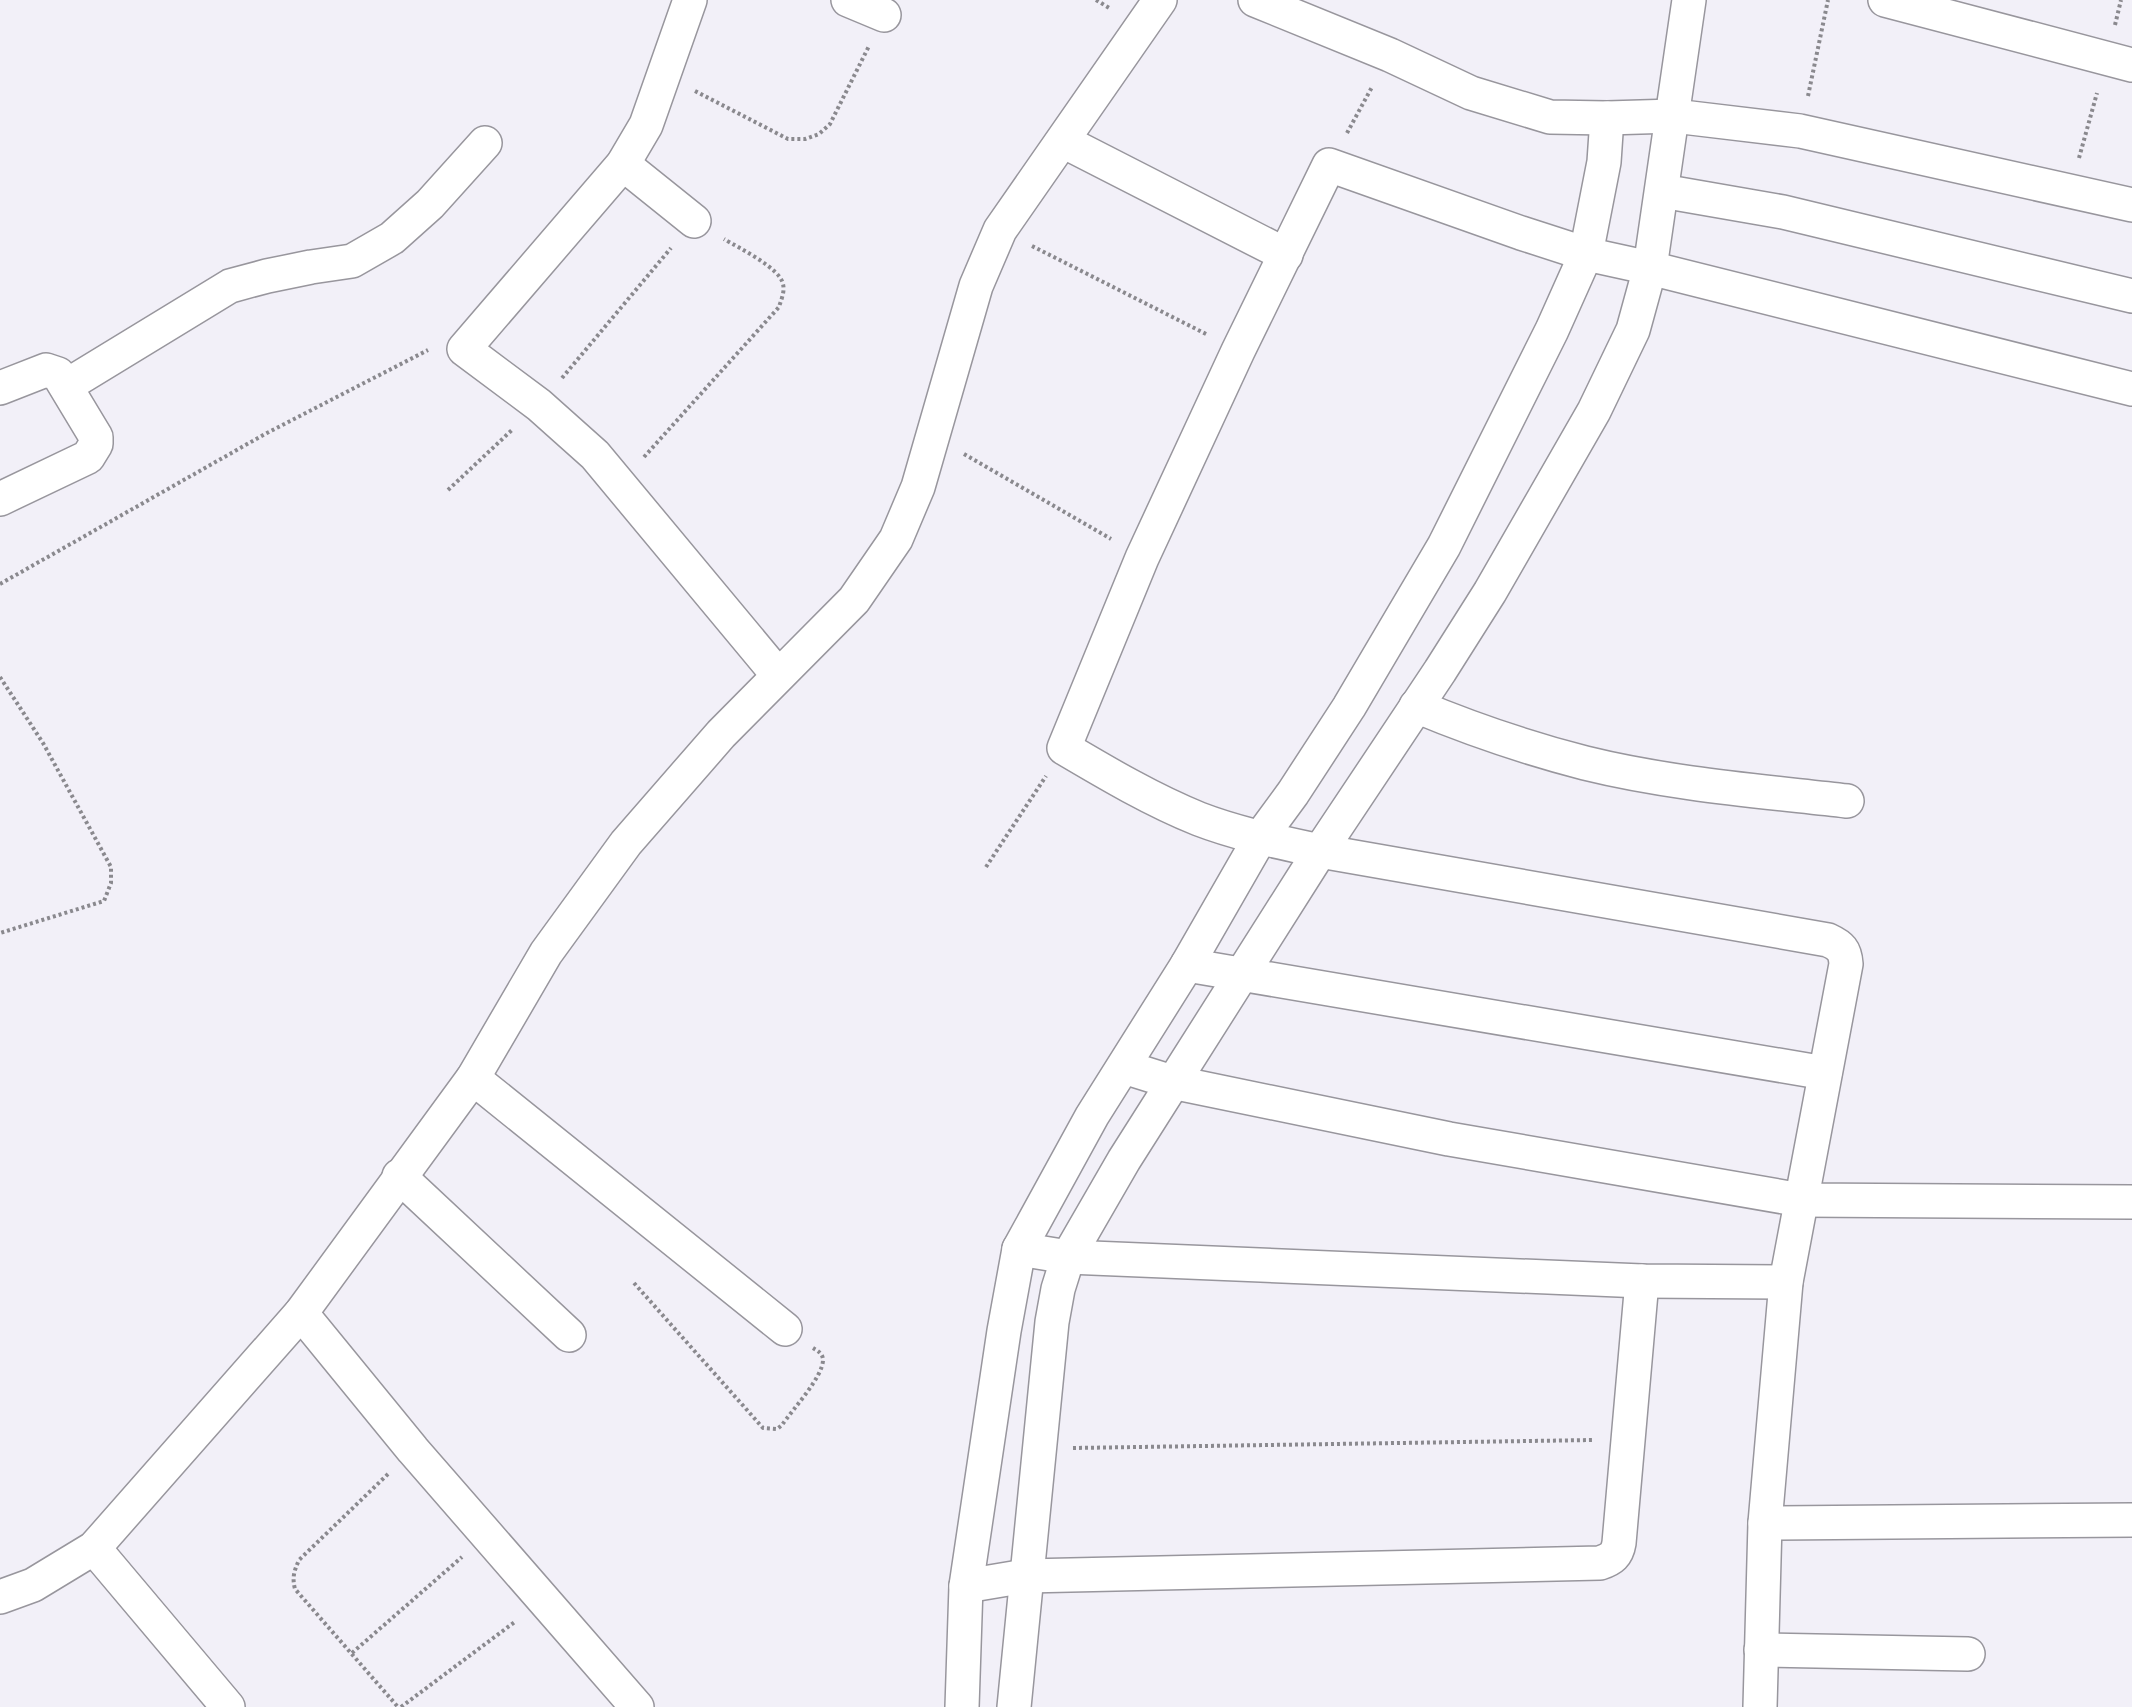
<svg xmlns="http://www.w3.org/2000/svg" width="2132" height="1707" font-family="'IBM Plex Serif',serif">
<rect width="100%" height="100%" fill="#f2f0f8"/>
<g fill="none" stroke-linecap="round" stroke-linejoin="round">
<defs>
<g id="street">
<polyline points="690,0 646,125 623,164 464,349 539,405 595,455 778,675"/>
<polyline points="848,0 884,15"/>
<polyline points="1255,0 1390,55 1471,93 1550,117 1607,118 1674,116 1800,131 2132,205"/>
<polyline points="1885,0 2132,65"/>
<polyline points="1063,141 1286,255"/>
<polyline points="623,164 694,221"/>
<polyline points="1662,191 1783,212 2132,296"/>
<polyline points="66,386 230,286 267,276 311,267 352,261 392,238 430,204 485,143"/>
<polyline points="0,388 46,370 58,374 96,437 96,444 88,457 0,499"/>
<path d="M 1416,706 C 1471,729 1527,748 1585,763 C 1670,784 1760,791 1847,801"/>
<polyline points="1187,965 1825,1073"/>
<polyline points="1124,1067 1172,1082 1449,1139 1801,1200 2132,1202"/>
<polyline points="473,1078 785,1329"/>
<polyline points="399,1176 569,1335"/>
<polyline points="1019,1249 1068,1257 1642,1281 1786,1282"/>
<polyline points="301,1313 413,1450 637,1707"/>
<polyline points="1765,1523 2132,1520"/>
<polyline points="94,1548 228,1707"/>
<path d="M 966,1586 L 1026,1576 L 1600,1563 C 1612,1559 1617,1555 1619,1543 L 1642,1281"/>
<polyline points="0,1597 33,1585 94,1548 301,1313 473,1078 546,953 626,843 721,734 854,600 896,539 918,487 976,286 1000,230 1160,0"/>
<polyline points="1761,1650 1968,1654"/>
<polyline points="962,1707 966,1586 1004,1331 1019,1249 1092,1116 1187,965 1260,838 1293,793 1349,707 1444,546 1552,330 1586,254 1604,162 1607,118"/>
<polyline points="1014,1707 1052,1322 1058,1289 1068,1257 1124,1160 1320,851 1440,671 1490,592 1594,411 1633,330 1650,268 1689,0"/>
<path d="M 1760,1707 L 1765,1523 L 1786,1282 L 1846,964 C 1845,950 1841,946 1828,940 L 1320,851 C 1279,842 1238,834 1199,819 C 1152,800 1108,774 1064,748 L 1142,558 L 1238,351 L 1329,165 L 1521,233 L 1586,254 L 1650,268 L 2132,389"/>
</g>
</defs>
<!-- street casing -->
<use href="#street" stroke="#98969d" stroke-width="36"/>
<!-- path -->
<g stroke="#8a898e" stroke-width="4" stroke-dasharray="3 3" stroke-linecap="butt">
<polyline points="1096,0 1111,9"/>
<polyline points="2115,25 2121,0"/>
<polyline points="695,91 788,139 805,139 819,134 830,124 869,46"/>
<polyline points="1808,96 1828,0"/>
<polyline points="1347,133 1372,87"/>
<polyline points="2079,158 2097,93"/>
<polyline points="1032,246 1208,335"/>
<polyline points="562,378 671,248"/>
<polyline points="964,454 1111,539"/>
<path d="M 644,457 L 779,307 C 781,300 785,292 783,284 C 780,268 739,248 724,239"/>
<polyline points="448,490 513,429"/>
<polyline points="0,584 265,434 428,350"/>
<polyline points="0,677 43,743 111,867 111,883 104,901 0,933"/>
<polyline points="986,867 1046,776"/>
<path d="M 634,1283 L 763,1428 L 777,1429 L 782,1425 C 792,1410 824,1376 823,1359 C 822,1353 818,1351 813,1348"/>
<polyline points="1073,1448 1594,1440"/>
<path d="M 388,1474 L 299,1560 C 294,1571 292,1578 295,1589 L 398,1707"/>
<polyline points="352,1653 462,1557"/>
<polyline points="401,1707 516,1621"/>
</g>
<!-- street -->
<use href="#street" stroke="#fff" stroke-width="33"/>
</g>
</svg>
